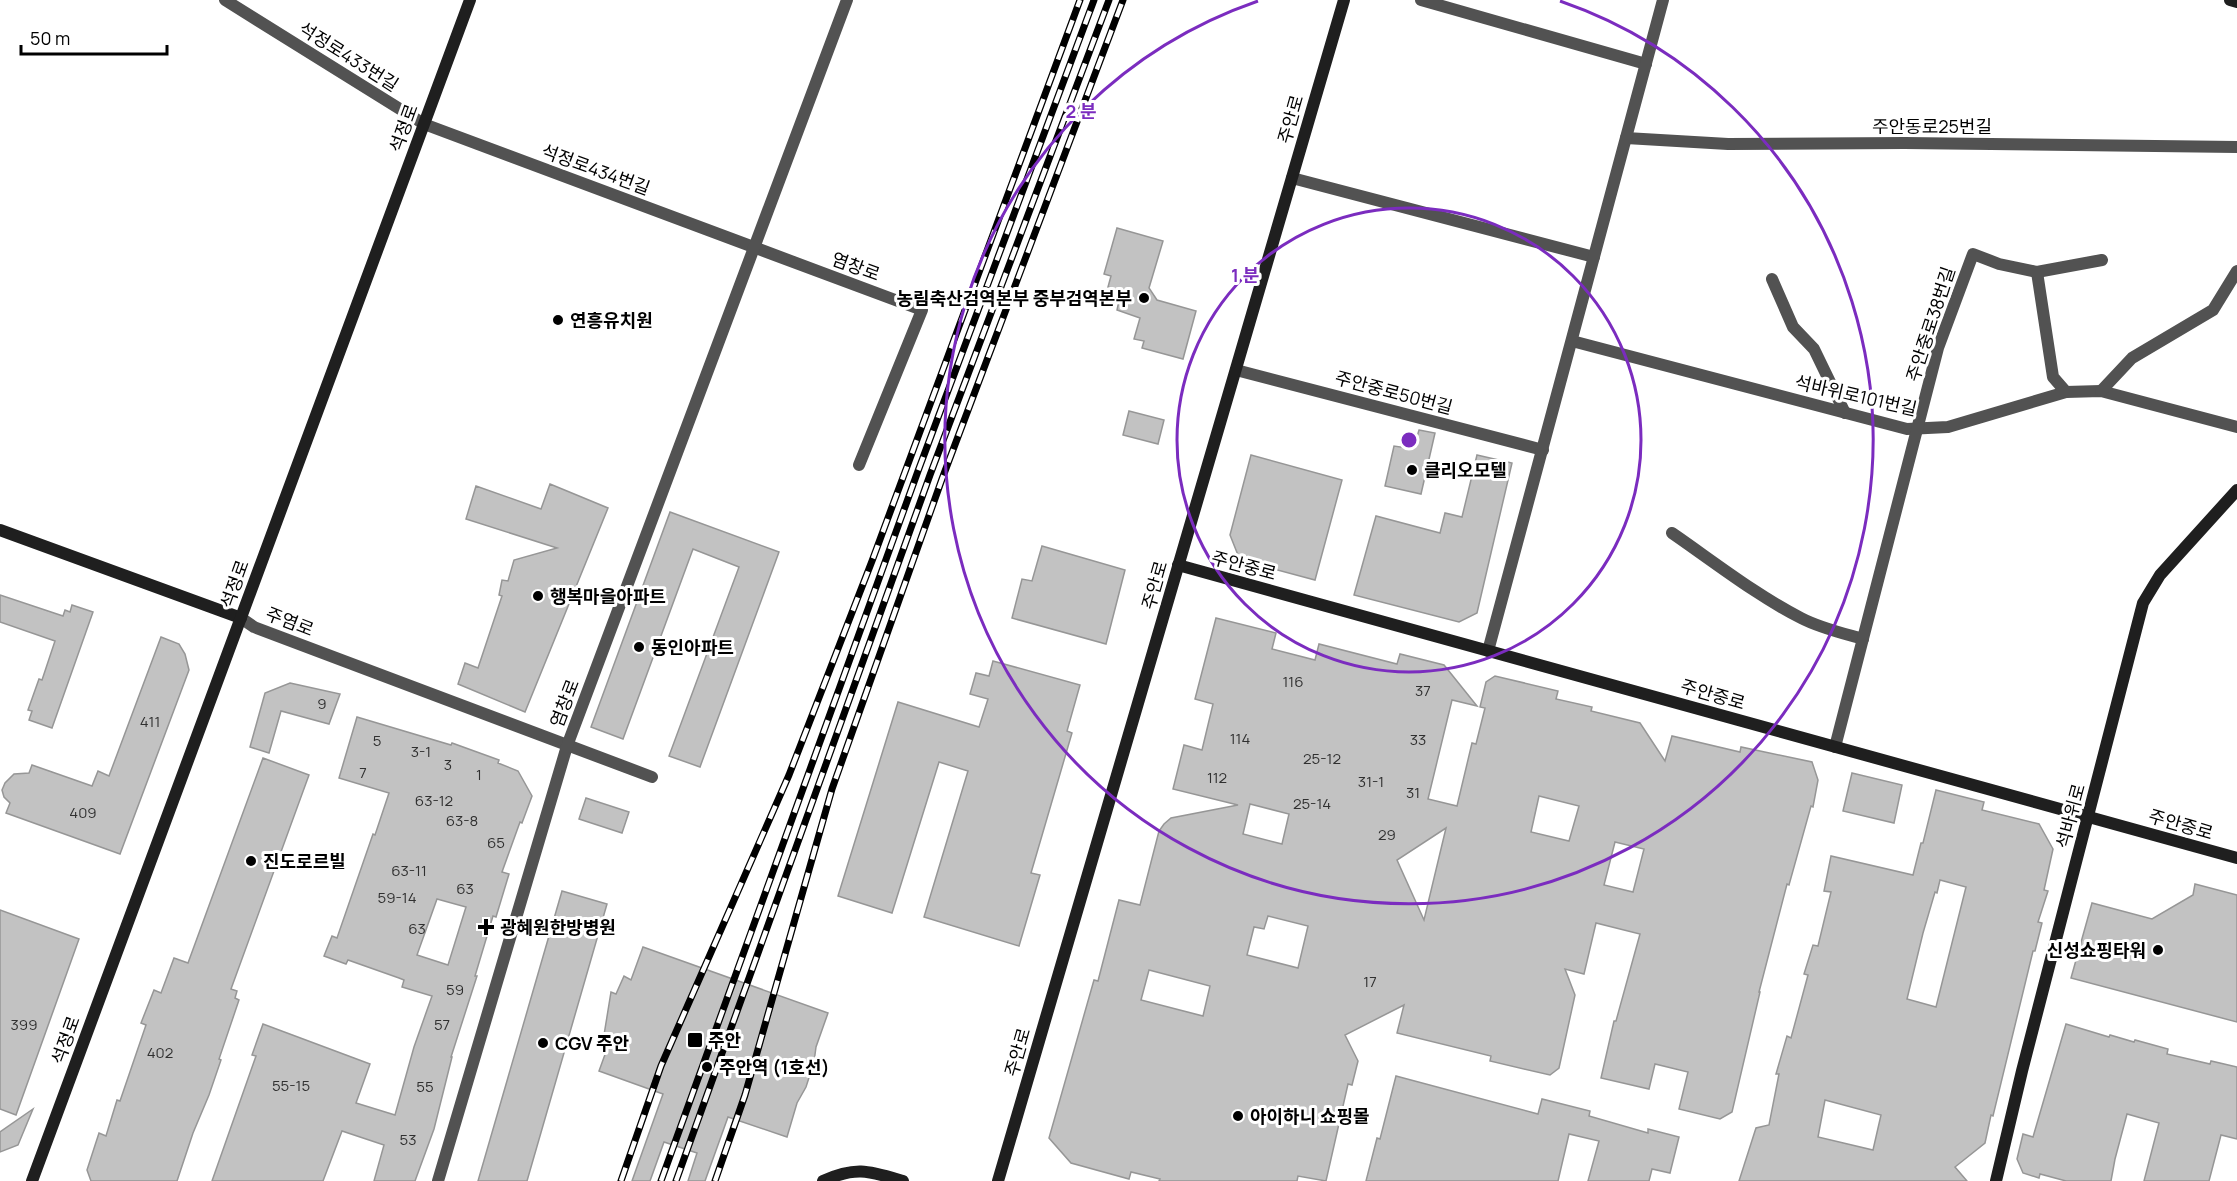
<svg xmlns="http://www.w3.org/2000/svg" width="2237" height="1181" font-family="Manrope,'Noto Sans KR',sans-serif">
<rect width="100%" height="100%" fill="#fff"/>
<!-- building -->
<g fill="#c2c2c2" stroke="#969696" stroke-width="1.5" fill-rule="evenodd">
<polygon points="1117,228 1163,241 1149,288 1157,300 1196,311 1183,359 1142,348 1144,341 1134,339 1140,318 1117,310 1121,291 1108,287 1111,276 1104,274"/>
<polygon points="1129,411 1164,420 1158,444 1123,435"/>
<polygon points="1419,430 1435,433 1421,494 1385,486 1394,446 1407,448 1409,438 1416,440"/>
<polygon points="1251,455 1342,480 1315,580 1240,560 1230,535"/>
<polygon points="1477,455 1512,463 1477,613 1459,622 1354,595 1376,516 1440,533 1445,513 1462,517"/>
<polygon points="550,484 608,508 525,712 458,684 465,663 478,668 502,596 499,595 502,580 508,581 514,560 557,548 466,519 476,486 541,509"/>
<polygon points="670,512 779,552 700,767 669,756 739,567 693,549 623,739 591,727"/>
<polygon points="1042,546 1125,570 1106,644 1012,618 1022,579 1032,581"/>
<polygon points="0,595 63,616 65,610 70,612 72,605 93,612 52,728 29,720 32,711 28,710 39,679 42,680 55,641 0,622"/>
<path d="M 1216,618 L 1276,633 L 1272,649 L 1315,660 L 1319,644 L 1397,664 L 1400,654 L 1444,665 L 1477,706 L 1452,700 L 1428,799 L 1457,806 L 1472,743 L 1476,744 L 1485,708 L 1480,707 L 1486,682 L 1495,676 L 1558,691 L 1556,699 L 1592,707 L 1591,711 L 1640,723 L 1665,761 L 1672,736 L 1740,752 L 1741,747 L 1812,762 L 1818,780 L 1813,807 L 1811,806 L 1789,885 L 1787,884 L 1759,992 L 1760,992 L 1732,1112 L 1720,1119 L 1679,1109 L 1688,1072 L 1655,1064 L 1649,1089 L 1601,1078 L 1614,1021 L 1616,1021 L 1640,934 L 1596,923 L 1584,974 L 1565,969 L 1575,995 L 1559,1068 L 1550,1075 L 1490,1061 L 1491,1056 L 1397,1033 L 1404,1005 L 1345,1035 L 1358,1061 L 1352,1085 L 1348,1084 L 1326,1181 L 1298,1176 L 1297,1181 L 1159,1181 L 1160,1179 L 1131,1172 L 1129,1179 L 1071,1163 L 1049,1138 L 1094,980 L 1098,981 L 1119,900 L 1140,905 L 1159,831 L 1164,824 L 1171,818 L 1238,805 L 1173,789 L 1184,745 L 1202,750 L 1213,704 L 1195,699 ZM 1539,796 L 1579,806 L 1569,841 L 1531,832 ZM 1250,804 L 1289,814 L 1282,844 L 1243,834 ZM 1446,828 L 1424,920 L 1397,860 ZM 1615,842 L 1644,849 L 1633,892 L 1604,885 ZM 1268,916 L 1308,926 L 1298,968 L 1247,955 L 1254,927 L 1264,929 ZM 1149,970 L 1210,986 L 1203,1016 L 1141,1000 Z"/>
<polygon points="161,637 179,644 185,654 189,670 120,854 6,813 10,803 4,797 2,790 5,783 14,774 29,773 32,765 92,786 98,771 109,776"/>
<polygon points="993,661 1080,685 1067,731 1072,733 1031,873 1040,875 1019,946 924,917 968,771 939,762 892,913 838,896 898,702 979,727 988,699 970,694 976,673 989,676"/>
<polygon points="290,683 340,694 329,724 281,711 269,753 250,747 265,693"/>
<path d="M 357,717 L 451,745 L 452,743 L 499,760 L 498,763 L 518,771 L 532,796 L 522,823 L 520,822 L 502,872 L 509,874 L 496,917 L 493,916 L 475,976 L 477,976 L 451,1057 L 452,1057 L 434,1129 L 415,1181 L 374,1181 L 384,1145 L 342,1131 L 323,1181 L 212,1181 L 256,1056 L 252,1055 L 263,1024 L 370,1064 L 356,1103 L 395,1115 L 414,1047 L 432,996 L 402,987 L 404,980 L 399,978 L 348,960 L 346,964 L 324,956 L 332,936 L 337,938 L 373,834 L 375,835 L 389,793 L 339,778 ZM 437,899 L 466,907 L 448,965 L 417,955 Z"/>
<polygon points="263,758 309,775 231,989 237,991 235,998 239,1000 219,1059 221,1060 209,1095 193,1133 177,1181 91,1181 87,1170 99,1133 106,1136 117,1100 120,1101 146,1025 141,1023 154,990 161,993 174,958 188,963"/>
<polygon points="1852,773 1902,785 1894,823 1843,811"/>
<path d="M 1936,790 L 1984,802 L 1982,810 L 2039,824 L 2053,849 L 2044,890 L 2048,891 L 2038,922 L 2042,923 L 2035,951 L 2033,951 L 1993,1116 L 1991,1115 L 1985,1143 L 1955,1167 L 1967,1181 L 1739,1181 L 1756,1128 L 1769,1125 L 1779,1074 L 1776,1074 L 1787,1036 L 1791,1038 L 1808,975 L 1804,974 L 1813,945 L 1818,946 L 1831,892 L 1824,891 L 1831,856 L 1913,875 L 1921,843 L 1923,843 ZM 1940,880 L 1966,887 L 1936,1007 L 1907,999 L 1923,933 L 1935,892 L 1937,893 ZM 1825,1100 L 1881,1115 L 1873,1150 L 1818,1137 Z"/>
<polygon points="586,798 629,812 622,833 579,819"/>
<polygon points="2195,884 2237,895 2237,1022 2071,978 2092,903 2152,919 2193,895"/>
<polygon points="562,891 607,904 581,994 527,1181 478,1181"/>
<polygon points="0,910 79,939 16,1115 0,1109"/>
<polygon points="643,947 828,1013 816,1047 814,1062 806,1087 797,1103 787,1137 728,1117 705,1181 688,1181 697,1153 664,1142 650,1181 632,1181 663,1094 599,1071 611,1038 604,1035 611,992 616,994 624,976 631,980"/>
<polygon points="2066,1024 2109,1037 2110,1035 2134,1042 2135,1040 2168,1049 2167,1054 2210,1064 2211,1061 2237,1067 2237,1139 2221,1135 2209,1181 2144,1181 2159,1123 2127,1114 2115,1159 2111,1181 2066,1181 2040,1174 2039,1178 2023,1173 2017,1159 2023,1134 2033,1137"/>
<polygon points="1396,1076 1538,1114 1542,1099 1590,1111 1589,1116 1648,1133 1648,1129 1679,1137 1670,1173 1652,1169 1649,1181 1588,1181 1599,1141 1569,1134 1558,1181 1366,1181 1377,1138 1380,1139"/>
<polygon points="33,1109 18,1145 0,1152 0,1132"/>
</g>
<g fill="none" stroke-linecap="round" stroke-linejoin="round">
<!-- street -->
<g stroke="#525252" stroke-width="12">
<polyline points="225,0 424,124 922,310 859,465"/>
<polyline points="1421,0 1646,64"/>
<polyline points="1626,138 1728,144 1905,143 2237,147"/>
<polyline points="1292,178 1594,257"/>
<polyline points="2037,272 2053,377 2066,392"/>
<polyline points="1772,279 1793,327 1814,349 1845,413"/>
<polyline points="1572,341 1907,429 1948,427 2066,392 2101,391 2237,427"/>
<polyline points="1236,370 1543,450"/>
<polyline points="2101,391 2132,358 2213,310 2237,271"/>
<path d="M 1672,533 C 1714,562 1756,595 1801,618 C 1820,628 1842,633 1863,639"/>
<polyline points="241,618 254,627 652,777"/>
<polyline points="1488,651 1663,0"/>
<polyline points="1835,747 1938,348 1973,254 1999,264 2037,272 2102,260"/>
<polyline points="438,1181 567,746 847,0"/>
</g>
<!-- secondary -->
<g stroke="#1f1f1f" stroke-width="12">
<polyline points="2230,0 2237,2"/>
<polyline points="0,530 241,618"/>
<polyline points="1178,565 2237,858"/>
<polyline points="32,1181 470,0"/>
<path d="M 823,1181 C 856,1166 869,1171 903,1181"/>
<polyline points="998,1181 1344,0"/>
<polyline points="1996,1181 2022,1071 2143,603 2160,575 2237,490"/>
</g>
<defs>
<g id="rail">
<polyline points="621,1181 661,1066 789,775 872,561 1080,0"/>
<polyline points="661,1181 918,471 1094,0"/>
<polyline points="676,1181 930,475 1109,0"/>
<polyline points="715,1181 745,1095 832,789 942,479 1123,0"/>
</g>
</defs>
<!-- rail casing -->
<use href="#rail" stroke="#000" stroke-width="7"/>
<!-- rail -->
<use href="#rail" stroke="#fff" stroke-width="4.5" stroke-dasharray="14" stroke-linecap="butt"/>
</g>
<!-- distance rings -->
<g fill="none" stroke="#7b2cbf" stroke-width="3">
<circle cx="1409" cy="440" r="232"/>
<path d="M1560 1A464 464 0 1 1 1258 1"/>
</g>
<!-- markers -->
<g fill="#000" stroke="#fff" stroke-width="2">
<circle cx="1144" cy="298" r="6"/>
<circle cx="558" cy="320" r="6"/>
<circle cx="1412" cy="470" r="6"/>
<circle cx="538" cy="596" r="6"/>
<circle cx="639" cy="647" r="6"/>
<circle cx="251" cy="861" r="6"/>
<path d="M483 918h6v6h6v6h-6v6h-6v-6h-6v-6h6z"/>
<circle cx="2158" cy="950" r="6"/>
<rect x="687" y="1032" width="16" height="16" rx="3"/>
<circle cx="543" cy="1043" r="6"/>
<circle cx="707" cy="1067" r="6"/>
<circle cx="1238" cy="1116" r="6"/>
</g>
<g text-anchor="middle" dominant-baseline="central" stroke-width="6" stroke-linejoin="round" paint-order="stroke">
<!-- number labels -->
<g font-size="15" fill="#303030">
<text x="1293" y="681">116</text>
<text x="1423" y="690">37</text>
<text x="322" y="703">9</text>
<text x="150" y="721">411</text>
<text x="1240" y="738">114</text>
<text x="1418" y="739">33</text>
<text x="377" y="740">5</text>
<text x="421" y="751">3-1</text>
<text x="1322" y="758">25-12</text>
<text x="448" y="764">3</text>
<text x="363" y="772">7</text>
<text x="479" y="774">1</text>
<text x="1217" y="777">112</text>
<text x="1371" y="781">31-1</text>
<text x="1413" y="792">31</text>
<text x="434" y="800">63-12</text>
<text x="1312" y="803">25-14</text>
<text x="83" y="812">409</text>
<text x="462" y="820">63-8</text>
<text x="1387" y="834">29</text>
<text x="496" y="842">65</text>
<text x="409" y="870">63-11</text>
<text x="465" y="888">63</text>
<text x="397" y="897">59-14</text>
<text x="417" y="928">63</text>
<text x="1370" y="981">17</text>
<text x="455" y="989">59</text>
<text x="24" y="1024">399</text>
<text x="442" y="1024">57</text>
<text x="160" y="1052">402</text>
<text x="291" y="1085">55-15</text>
<text x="425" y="1086">55</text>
<text x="408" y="1139">53</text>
</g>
<!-- street labels -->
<g font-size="18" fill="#000" stroke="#fff">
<text transform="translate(349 56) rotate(32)">석정로433번길</text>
<text transform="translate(1290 119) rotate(-74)">주안로</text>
<text x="1932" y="126">주안동로25번길</text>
<text transform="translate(403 128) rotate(-70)">석정로</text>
<text transform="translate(596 169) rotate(20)">석정로434번길</text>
<text transform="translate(856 266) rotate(20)">염창로</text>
<text transform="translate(1930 324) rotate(-72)">주안중로38번길</text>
<text transform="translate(1394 392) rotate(15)">주안중로50번길</text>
<text transform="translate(1856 395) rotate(13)">석바위로101번길</text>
<text transform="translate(1244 565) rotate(15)">주안중로</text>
<text transform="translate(234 584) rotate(-70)">석정로</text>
<text transform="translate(1154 585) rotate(-74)">주안로</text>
<text transform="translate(290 621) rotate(21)">주염로</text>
<text transform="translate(1713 694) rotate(16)">주안중로</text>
<text transform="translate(564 703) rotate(-69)">염창로</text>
<text transform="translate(2070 816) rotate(-75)">석바위로</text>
<text transform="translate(2181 824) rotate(16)">주안중로</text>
<text transform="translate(65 1040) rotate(-70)">석정로</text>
<text transform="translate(1017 1052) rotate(-74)">주안로</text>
</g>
<!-- poi labels -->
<g font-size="18" font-weight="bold" fill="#000" stroke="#fff" text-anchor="start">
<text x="1132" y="298" text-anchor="end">농림축산검역본부 중부검역본부</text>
<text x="570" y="320">연흥유치원</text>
<text x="1424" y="470">클리오모텔</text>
<text x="550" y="596">행복마을아파트</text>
<text x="651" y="647">동인아파트</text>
<text x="263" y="861">진도로르빌</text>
<text x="500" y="927">광혜원한방병원</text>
<text x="2146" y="950" text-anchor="end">신성쇼핑타워</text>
<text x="708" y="1040">주안</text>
<text x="555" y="1043">CGV 주안</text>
<text x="719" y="1067">주안역 (1호선)</text>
<text x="1250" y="1116">아이하니 쇼핑몰</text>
</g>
</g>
<circle cx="1409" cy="440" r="9" fill="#7b2cbf" stroke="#fff" stroke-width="3"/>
<g font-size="18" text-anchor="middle" font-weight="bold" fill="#7b2cbf" stroke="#fff" stroke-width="6" stroke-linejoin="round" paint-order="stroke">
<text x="1081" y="118">2 분</text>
<text x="1245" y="282">1 분</text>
</g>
<!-- scale -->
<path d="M21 45v9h146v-9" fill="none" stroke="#000000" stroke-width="3"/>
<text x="30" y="45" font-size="18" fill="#000000" stroke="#ffffff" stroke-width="4.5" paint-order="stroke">50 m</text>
</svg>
